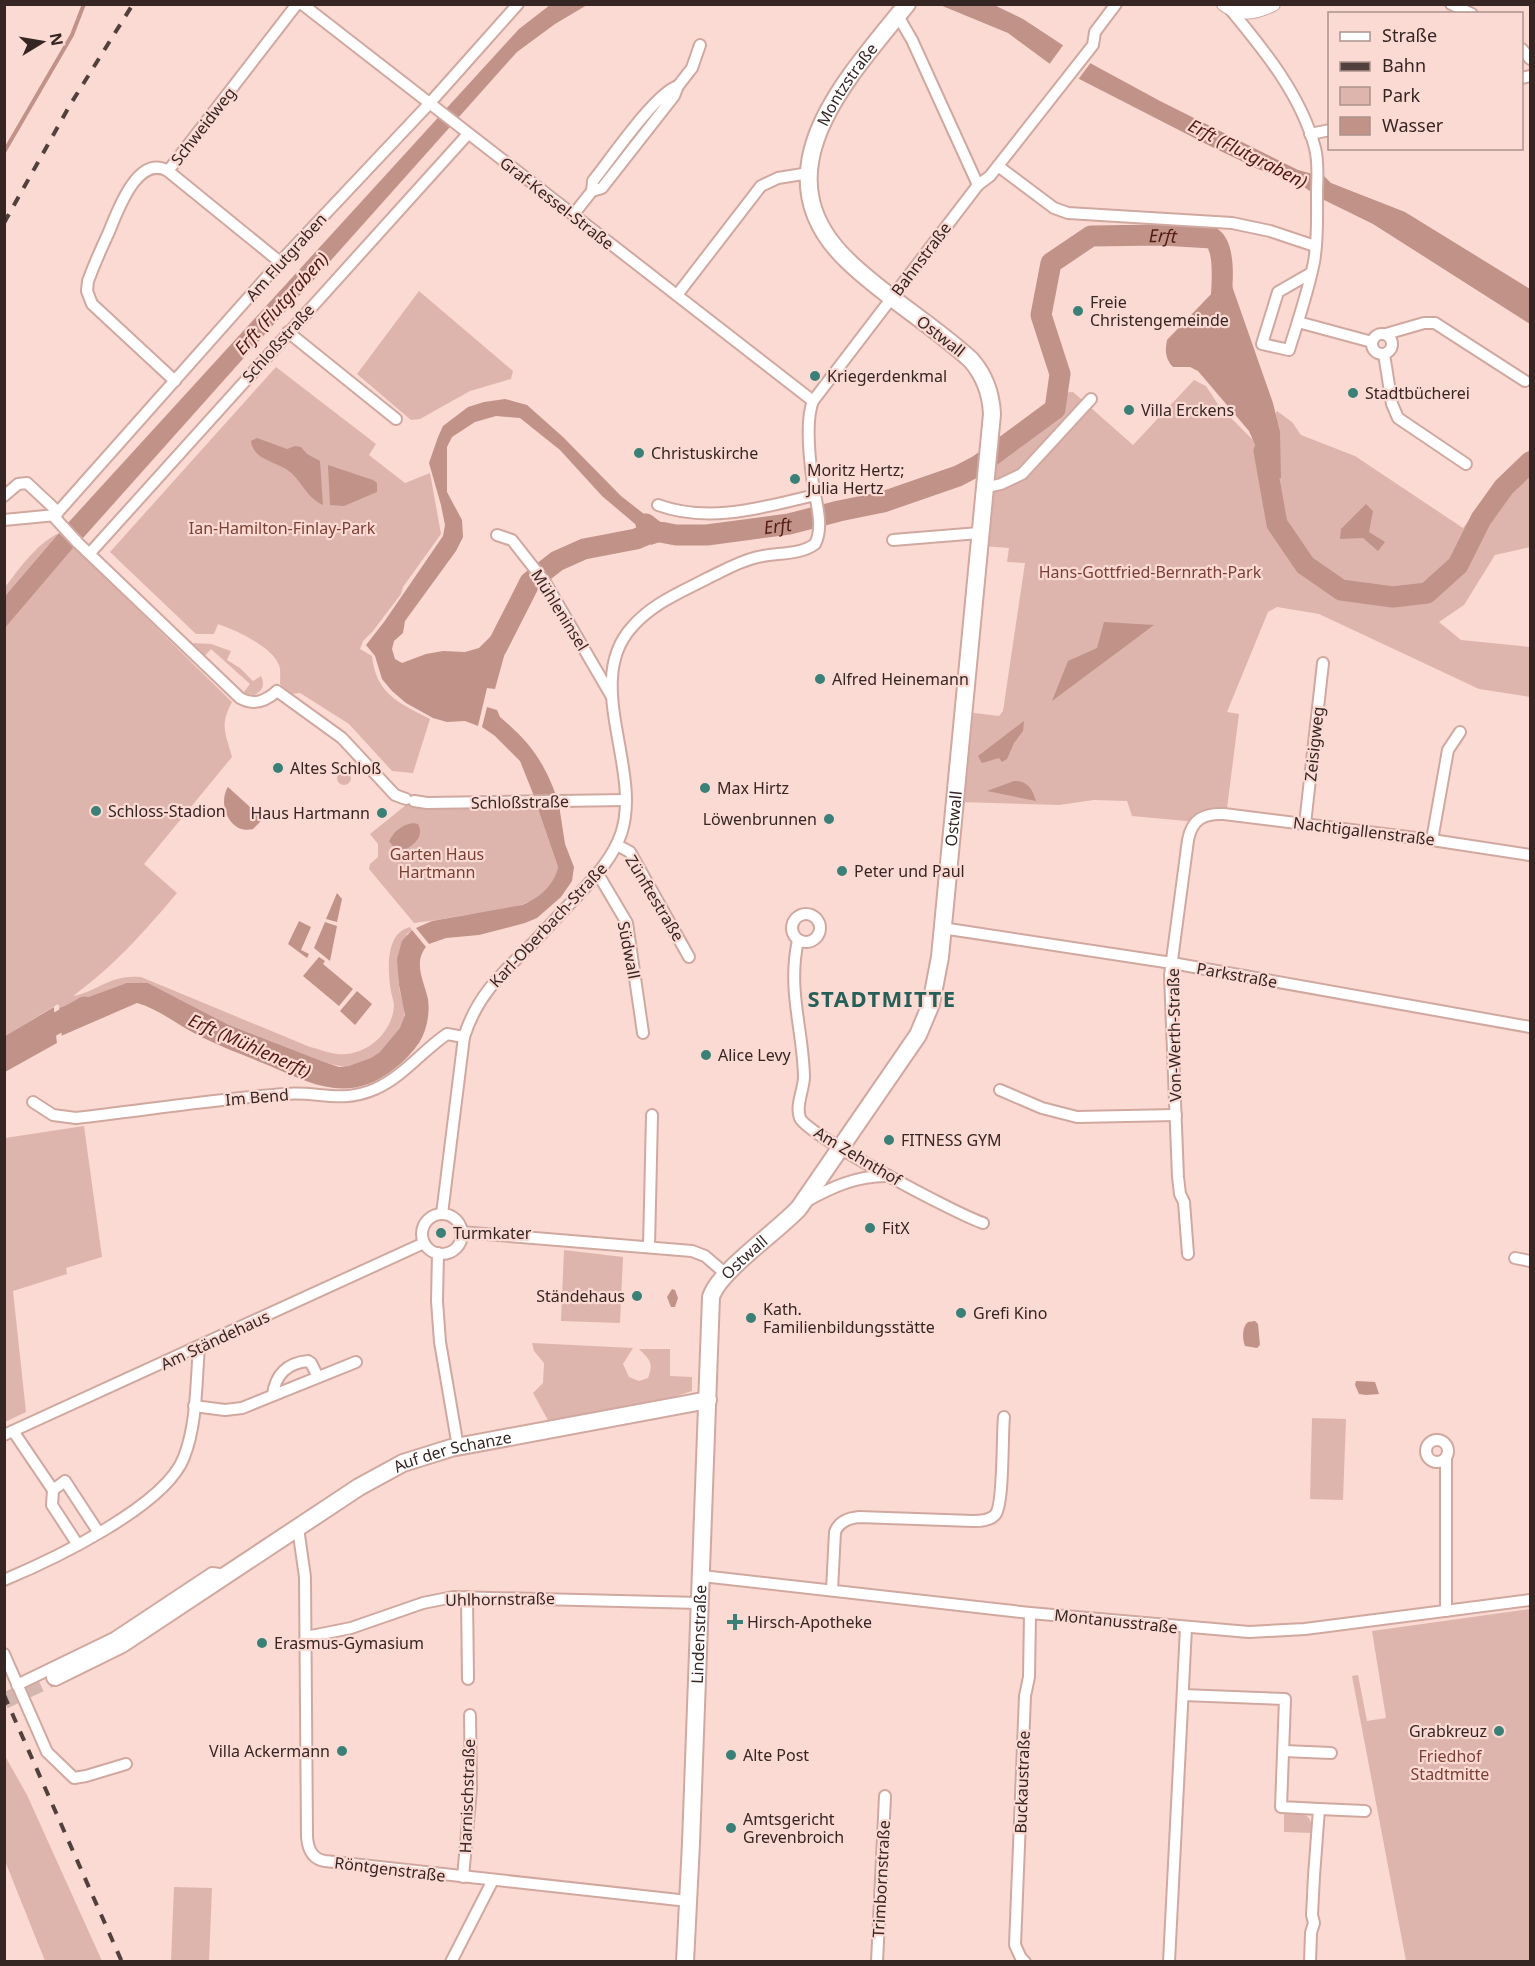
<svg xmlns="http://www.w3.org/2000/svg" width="1535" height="1966" font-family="'Noto Sans',sans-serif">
<rect width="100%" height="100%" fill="#fbdad3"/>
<!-- green -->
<g fill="#ddb5ad">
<polygon points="419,291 513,371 511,379 470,391 420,419 411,420 357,374"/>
<path d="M 276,367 L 376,444 L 369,455 L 405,483 L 430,473 L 441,534 L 403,587 L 401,594 L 373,631 L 363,641 L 360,649 L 372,656 C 376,694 399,703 430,719 L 413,773 L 392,771 L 349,724 L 300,693 L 291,694 L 280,684 C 280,679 281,670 279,665 C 272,646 235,630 218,624 L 214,634 L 196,634 L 110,552 Z"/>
<polygon points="1194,380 1206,386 1219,406 1254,441 1277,411 1292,422 1301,435 1355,456 1463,528 1507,473 1530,449 1530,547 1495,555 1464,605 1439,622 1461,640 1530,647 1530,697 1479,689 1319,614 1277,607 1268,612 1227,712 1239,714 1226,816 1197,822 1132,816 1127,801 1094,800 1059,805 959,802 966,712 999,716 1003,711 1025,563 1007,562 1009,548 983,546 991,455 1055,410 1057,393 1073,392 1133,445"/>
<path d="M 59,533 L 5,596 L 5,587 C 20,568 36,544 59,533 Z"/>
<path d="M 74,547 L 232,702 C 219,726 226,734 232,757 L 144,864 L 177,893 C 144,932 114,966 73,996 C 99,991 109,974 141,977 L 310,1047 C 319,1049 328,1053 337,1054 C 365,1057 392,1034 394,1006 C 394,1001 392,997 391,992 C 388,973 384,933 410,927 L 412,930 L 407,934 C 404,949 397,972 399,986 C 400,996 406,1007 404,1018 C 400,1041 373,1062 350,1066 C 342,1067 335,1065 327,1063 L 229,1025 L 148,983 L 81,1000 L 59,1008 L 58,1004 L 5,1036 L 5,628 Z"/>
<path d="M 192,643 L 211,644 L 231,651 L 227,660 L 240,668 L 253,681 L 261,676 C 265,684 263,691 254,695 L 243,693 L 250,684 L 211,649 L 204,657 L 191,644 Z"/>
<circle cx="344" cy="778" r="7"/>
<path d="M 406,805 L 475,809 L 537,806 L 558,867 C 550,909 499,910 465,915 C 448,918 431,921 414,923 L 369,869 L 370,864 L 378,857 L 378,844 L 370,834 Z"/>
<polygon points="84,1126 102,1257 66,1268 67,1274 13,1291 26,1412 5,1422 5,1138"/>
<polygon points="564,1250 623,1257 620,1323 561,1321"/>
<path d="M 532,1343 L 633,1348 L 623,1364 L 629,1377 L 639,1381 L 648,1378 C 654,1363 650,1360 639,1349 L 670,1349 L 670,1376 L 692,1377 L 692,1391 L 667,1399 L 550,1424 L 533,1393 L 543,1383 L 544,1363 L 534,1351 Z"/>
<polygon points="1312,1418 1346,1419 1343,1500 1310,1499"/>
<polygon points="1530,1609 1530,1961 1406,1961 1352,1676 1358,1675 1367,1721 1386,1718 1372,1631"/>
<polygon points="5,1756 27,1795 102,1961 45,1961 5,1861"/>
<path d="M 1284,1814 C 1303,1815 1312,1810 1312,1833 L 1284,1832 Z"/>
<polygon points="174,1887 212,1888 209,1961 171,1961"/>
</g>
<!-- water -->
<g fill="#c09288">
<polygon points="550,5 587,5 555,24 517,52 83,538 67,524 519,29"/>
<polygon points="940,5 994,5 1023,19 1090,63 1160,101 1298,170 1313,174 1320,172 1331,183 1405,212 1530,289 1530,324 1373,224 1320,198 1304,187 1258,169 1210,146 1050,64 1008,33"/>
<path d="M 1232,286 L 1273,403 L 1280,432 L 1281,478 L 1260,479 L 1256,447 L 1249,431 L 1198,371 L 1190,367 L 1173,367 C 1165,358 1165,351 1167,340 L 1215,290 Z"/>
<polygon points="505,399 527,405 563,437 621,496 653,521 671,526 672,538 651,545 641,529 602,496 560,450 520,418 496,416 475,422 452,437 447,447 447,492 462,520 463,537 456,551 405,621 403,633 394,641 392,649 395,659 402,663 426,654 443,651 465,652 479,648 498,629 504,630 509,638 495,689 487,688 478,726 465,721 447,722 433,718 406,703 392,691 382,679 375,656 366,645 384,622 443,536 445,525 441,505 429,463 438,437 443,426 468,407 484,402"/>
<path d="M 257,438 L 287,449 L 295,446 L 301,447 L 307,454 L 320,461 L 323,505 C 304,496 302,479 286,469 C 273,461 253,459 251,441 Z"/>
<polygon points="328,465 373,480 377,483 377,492 344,506 330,505"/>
<polygon points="1366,504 1373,511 1369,532 1385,542 1378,551 1363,538 1340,539 1341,529"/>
<polygon points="59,533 74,547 5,628 5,596"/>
<polygon points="1104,622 1154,625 1052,701 1068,661 1097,648"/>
<path d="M 487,707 L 497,710 L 500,717 C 529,742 542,758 556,795 L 534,796 L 520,761 L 495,736 L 482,727 Z"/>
<polygon points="1024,721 1023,731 1014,743 1007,759 1002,762 999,758 982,763 978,756"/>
<path d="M 1014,781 C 1028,781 1032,789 1036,801 L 987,791 Z"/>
<path d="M 228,787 L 263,819 L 253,829 C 230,835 217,804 228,787 Z"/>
<path d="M 559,805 L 565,844 L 574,867 L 572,881 L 561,897 L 537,918 L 525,923 L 479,935 L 446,938 L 429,944 L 416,928 L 432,921 L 522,905 C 539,898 554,886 558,867 L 537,806 Z"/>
<path d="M 413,823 L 418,824 C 425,838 412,846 401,852 L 396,850 L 389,841 C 395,830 402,825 413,823 Z"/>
<polygon points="337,893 342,899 337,922 326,919"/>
<polygon points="299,921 311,927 301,950 309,954 307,958 288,944"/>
<polygon points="325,922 337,926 330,961 314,948"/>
<path d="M 412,930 L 426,947 C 413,963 424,981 428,999 C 430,1014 427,1030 419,1043 C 412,1053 403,1062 394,1069 C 350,1104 314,1085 270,1066 C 244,1055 218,1046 194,1033 C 175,1023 158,1009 137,1003 L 61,1036 L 59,1008 L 127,983 L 148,983 L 229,1025 L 327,1063 L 339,1067 L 349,1066 L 371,1058 L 380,1052 L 400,1028 L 405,1015 L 399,985 L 397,959 L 402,941 Z"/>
<polygon points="319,957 325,961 323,964 353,989 339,1006 303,976"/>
<polygon points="357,991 372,1004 355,1025 340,1011"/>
<polygon points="54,1007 57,1043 5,1072 5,1036"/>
<polygon points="672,1289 675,1290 678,1298 675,1307 671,1307 667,1297"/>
<path d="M 1255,1321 L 1258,1324 L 1260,1345 L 1257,1348 L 1245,1346 C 1242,1339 1242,1326 1248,1322 Z"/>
<polygon points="1356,1381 1375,1382 1379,1394 1366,1395 1359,1394 1355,1385"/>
</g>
<!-- pier -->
<g fill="#fbdad3">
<polygon points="1064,44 1092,61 1077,81 1048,66"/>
<polygon points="59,1005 62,1039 60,1038 60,1043 57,1043 54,1007"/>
</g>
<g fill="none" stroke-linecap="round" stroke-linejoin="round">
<!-- stream -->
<polyline stroke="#c09288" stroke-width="4" points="4,152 72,35 84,4"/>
<!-- river -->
<g stroke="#c09288" stroke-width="21">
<polyline points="1264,451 1277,524 1305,565 1341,590 1393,597 1427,593 1458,565 1481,519 1504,487 1530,462"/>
<path id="s1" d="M 646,524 L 655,531 L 676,535 L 707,535 L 789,524 L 839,511 L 883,502 L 958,476 L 979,465 L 1055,409 L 1060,374 L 1041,315 L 1051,263 L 1091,236 L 1161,235 L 1212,238 C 1228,249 1221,296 1220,315"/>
<polyline points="489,655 497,647 530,582 557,561 584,549 636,539 655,531"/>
<polyline points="4,1053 85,1007"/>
</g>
<!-- secondary-tunnel -->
<polyline stroke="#d4b6b0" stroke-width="16" stroke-dasharray="16 8" stroke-linecap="butt" points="4,1701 55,1677"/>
<defs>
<g id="minor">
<polyline points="302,4 813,401"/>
<polyline points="1451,4 1472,14"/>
<path d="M 1230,9 C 1264,50 1301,95 1315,148 C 1319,163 1317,179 1317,194 C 1317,216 1318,240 1314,262 C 1308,292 1298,321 1289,350 L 1262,344 L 1278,292 L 1311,273"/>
<polyline points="898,16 912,40 978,185"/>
<polyline points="1522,49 1530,59"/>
<polyline points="1522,78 1530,76"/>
<polyline points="678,86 692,68 700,45"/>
<polyline points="1310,134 1330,130"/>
<polyline points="998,166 1054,208 1068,213 1232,223 1270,231 1315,246"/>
<polyline points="168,171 280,262"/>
<path d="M 573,215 L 592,191 L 593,181 C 610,160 656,92 678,86 L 674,96 L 602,188 L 592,191"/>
<polyline points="677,295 761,186 778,178 809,173"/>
<polyline points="1298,322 1372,342"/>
<polyline points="288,332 396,419"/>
<circle cx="1382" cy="344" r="10"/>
<polyline points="1386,334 1424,323 1435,323 1525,381"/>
<polyline points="1384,354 1392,404 1398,418 1466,464"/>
<path d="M 175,381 L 92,304 L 87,291 L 88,281 C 94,265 101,249 108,234 C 117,213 137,153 168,171 L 297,4"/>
<polyline points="984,488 1001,484 1022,474 1091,399"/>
<polyline points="4,496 18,484 27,483 58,512"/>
<path d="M 658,505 C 710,524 764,507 815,495"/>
<polyline points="4,520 56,515"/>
<polyline points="497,535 512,540 545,582 612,697"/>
<polyline points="893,540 979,533"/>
<polyline points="90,553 468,134"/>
<path d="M 406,799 L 395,795 L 342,738 L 277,691 C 266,701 254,706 240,698 L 78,543 L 55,518 L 58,512 L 280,262 L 429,104 L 518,4"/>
<polyline points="414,801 427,803 626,800"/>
<polyline points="1305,824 1323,663"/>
<polyline points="1432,840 1448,750 1460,732"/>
<polyline points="617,845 630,852 689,957"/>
<polyline points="598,874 627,923 643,1033"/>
<circle cx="806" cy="928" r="14"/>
<polyline points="942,928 1172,963 1530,1027"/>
<path d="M 798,940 C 787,991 803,1028 804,1077 C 804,1089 795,1106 800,1118 C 807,1135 958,1215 983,1223"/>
<polyline points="1000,1090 1042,1108 1077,1117 1176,1115"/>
<path d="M 33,1102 L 53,1115 L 76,1118 C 146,1110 215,1099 285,1094 C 319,1091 340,1104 375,1089 C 404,1076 422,1051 447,1034 L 464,1037"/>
<path d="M 805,1202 C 832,1187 858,1175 889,1176"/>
<path d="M 442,1214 L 464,1037 C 477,995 503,972 533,943 C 549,926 564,910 580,893 C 596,876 613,857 621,834 C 643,770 582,682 632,627 C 653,603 681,592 708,578 C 723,571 738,562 754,558 C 773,552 799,556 815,544 C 824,527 816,502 813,484 C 810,463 805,421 813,401 L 978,185 L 990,176 L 1093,45 L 1095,32 L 1116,4"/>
<circle cx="442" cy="1234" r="20"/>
<polyline points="461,1232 692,1251 705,1256 726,1274"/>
<polyline points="649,1247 652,1115"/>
<polyline points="438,1253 437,1301 440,1342 458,1447"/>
<path d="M 1188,1254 L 1184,1202 L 1180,1194 L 1178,1177 L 1170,975 L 1188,840 C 1192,819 1204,813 1224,814 L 1432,840 L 1530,855"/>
<polyline points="1515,1258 1530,1261"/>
<path d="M 273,1395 C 275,1375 287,1363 308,1361 L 311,1363 L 318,1377"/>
<polyline points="194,1406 225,1410 242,1408 356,1362"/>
<polyline points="13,1431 53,1490 65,1481 99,1533"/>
<polyline points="4,1435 424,1243"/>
<circle cx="1437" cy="1451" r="11"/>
<polyline points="53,1490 52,1505 78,1545"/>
<path d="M 298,1528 L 305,1577 L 307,1837 C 308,1849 312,1859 325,1861 L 688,1901"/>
<polyline points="702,1576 1030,1613 1249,1632 1305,1629 1530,1600"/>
<path d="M 4,1580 C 52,1560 166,1506 184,1457 C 197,1424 196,1383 199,1347"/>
<path d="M 832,1590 L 835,1532 C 839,1521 849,1518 859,1517 L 973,1521 C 980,1521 989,1521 995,1515 C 1004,1506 1002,1434 1004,1417"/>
<polyline points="467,1597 468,1679"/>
<polyline points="1446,1611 1446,1458"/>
<polyline points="306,1637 351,1628 423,1603 453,1597 700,1603"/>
<polyline points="4,1654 47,1752 74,1778 86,1776 126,1764"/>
<polyline points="17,1685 114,1638 212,1573 227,1575"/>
<polyline points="1183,1695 1285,1699 1281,1807 1319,1809 1314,1876 1312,1915 1314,1923 1311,1933 1310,1962"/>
<polyline points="1284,1751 1331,1753"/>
<polyline points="1319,1809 1365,1811"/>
<polyline points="463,1877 471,1789 470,1715"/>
<polyline points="451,1962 493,1880"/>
<polyline points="877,1962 885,1796"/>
<polyline points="1025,1962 1021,1958 1015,1945 1025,1696 1029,1677 1030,1613"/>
<polyline points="1169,1962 1186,1628"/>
</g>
<path id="tertiary" d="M 1224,4 C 1240,16 1256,12 1273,4"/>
<g id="secondary">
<path id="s2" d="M 55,1677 L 122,1644 L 359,1487 L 403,1463 L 451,1448 L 708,1400"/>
<path id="s3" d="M 685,1962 L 691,1843 L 711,1297 C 719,1271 778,1231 799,1208 L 918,1035 L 931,1004 L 940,957 L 992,414 C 991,393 985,376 971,360 C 933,325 888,299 850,263 C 754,174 847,79 907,4"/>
</g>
</defs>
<!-- minor casing -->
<use href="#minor" stroke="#d0a8a0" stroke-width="14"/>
<!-- tertiary casing -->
<use href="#tertiary" stroke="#d0a8a0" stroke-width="16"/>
<!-- secondary casing -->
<use href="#secondary" stroke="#d0a8a0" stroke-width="20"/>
<!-- minor -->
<use href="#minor" stroke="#fff" stroke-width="10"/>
<!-- tertiary -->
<use href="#tertiary" stroke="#fff" stroke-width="14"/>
<!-- secondary -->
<use href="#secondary" stroke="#fff" stroke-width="16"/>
<!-- rail -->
<g stroke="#52403c" stroke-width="4" stroke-dasharray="10 10" stroke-linecap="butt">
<polyline points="4,223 70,105 133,4"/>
<polyline points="4,1695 122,1962"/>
</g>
</g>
<!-- markers -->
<g fill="#3a8077" stroke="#fbdad3" stroke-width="2">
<circle cx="1078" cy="311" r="6"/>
<circle cx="815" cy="376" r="6"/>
<circle cx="1353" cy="393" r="6"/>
<circle cx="1129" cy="410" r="6"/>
<circle cx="639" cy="453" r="6"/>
<circle cx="795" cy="479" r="6"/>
<circle cx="820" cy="679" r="6"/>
<circle cx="278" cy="768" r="6"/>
<circle cx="705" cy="788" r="6"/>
<circle cx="96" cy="811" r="6"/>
<circle cx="382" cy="813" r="6"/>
<circle cx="829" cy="819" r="6"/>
<circle cx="842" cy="871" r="6"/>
<circle cx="706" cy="1055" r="6"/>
<circle cx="889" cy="1140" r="6"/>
<circle cx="870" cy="1228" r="6"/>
<circle cx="441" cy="1233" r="6"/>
<circle cx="637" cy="1296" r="6"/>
<circle cx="961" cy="1313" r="6"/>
<circle cx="751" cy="1318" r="6"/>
<path d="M732 1613h6v6h6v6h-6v6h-6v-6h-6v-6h6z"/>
<circle cx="262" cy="1643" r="6"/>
<circle cx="1499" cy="1731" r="6"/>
<circle cx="342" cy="1751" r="6"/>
<circle cx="731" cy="1755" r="6"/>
<circle cx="731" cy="1828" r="6"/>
</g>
<g text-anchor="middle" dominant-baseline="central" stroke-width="4.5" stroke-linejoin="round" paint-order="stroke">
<!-- street labels -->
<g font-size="16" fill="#362623" stroke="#fbdad3">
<text stroke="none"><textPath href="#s3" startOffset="2043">Montzstraße</textPath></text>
<text transform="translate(203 126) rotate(-52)">Schweidweg</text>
<text transform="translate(557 203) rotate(38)">Graf-Kessel-Straße</text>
<text transform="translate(286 257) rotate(-48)">Am Flutgraben</text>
<text transform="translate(921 259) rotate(-53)">Bahnstraße</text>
<text transform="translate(941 336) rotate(38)">Ostwall</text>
<text transform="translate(278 343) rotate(-48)">Schloßstraße</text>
<text transform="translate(560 610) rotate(58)">Mühleninsel</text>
<text transform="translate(1314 744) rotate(-84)">Zeisigweg</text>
<text transform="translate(520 802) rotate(-1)">Schloßstraße</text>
<text stroke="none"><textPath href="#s3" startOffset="1222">Ostwall</textPath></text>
<text transform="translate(1364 831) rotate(7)">Nachtigallenstraße</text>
<text transform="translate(655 898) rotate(59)">Zünftestraße</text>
<text transform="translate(548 925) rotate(-47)">Karl-Oberbach-Straße</text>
<text transform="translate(629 950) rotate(79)">Südwall</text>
<text transform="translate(1237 975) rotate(10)">Parkstraße</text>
<text transform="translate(1174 1035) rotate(-91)">Von-Werth-Straße</text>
<text transform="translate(257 1097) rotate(-5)">Im Bend</text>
<text transform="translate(858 1156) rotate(31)">Am Zehnthof</text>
<text stroke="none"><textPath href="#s3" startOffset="718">Ostwall</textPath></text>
<text transform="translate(215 1340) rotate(-25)">Am Ständehaus</text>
<text stroke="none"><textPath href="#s2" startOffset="460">Auf der Schanze</textPath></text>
<text transform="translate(500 1599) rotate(-1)">Uhlhornstraße</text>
<text transform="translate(1116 1621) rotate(6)">Montanusstraße</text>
<text stroke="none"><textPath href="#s3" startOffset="328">Lindenstraße</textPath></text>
<text transform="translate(1022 1782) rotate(-88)">Buckaustraße</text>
<text transform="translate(467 1796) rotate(-88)">Harnischstraße</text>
<text transform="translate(390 1869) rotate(7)">Röntgenstraße</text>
<text transform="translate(881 1879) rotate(-87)">Trimbornstraße</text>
</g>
<!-- poi labels -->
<g font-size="16" fill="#362623" stroke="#fbdad3" text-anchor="start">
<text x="1090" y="302">Freie<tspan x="1090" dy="18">Christengemeinde</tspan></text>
<text x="827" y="376">Kriegerdenkmal</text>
<text x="1365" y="393">Stadtbücherei</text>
<text x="1141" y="410">Villa Erckens</text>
<text x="651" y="453">Christuskirche</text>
<text x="807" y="470">Moritz Hertz;<tspan x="807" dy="18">Julia Hertz</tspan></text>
<text x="832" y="679">Alfred Heinemann</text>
<text x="290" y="768">Altes Schloß</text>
<text x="717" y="788">Max Hirtz</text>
<text x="108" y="811">Schloss-Stadion</text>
<text x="370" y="813" text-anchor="end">Haus Hartmann</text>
<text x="817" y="819" text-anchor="end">Löwenbrunnen</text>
<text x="854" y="871">Peter und Paul</text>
<text x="718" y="1055">Alice Levy</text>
<text x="901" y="1140">FITNESS GYM</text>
<text x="882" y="1228">FitX</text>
<text x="453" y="1233">Turmkater</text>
<text x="625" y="1296" text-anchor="end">Ständehaus</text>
<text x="763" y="1309">Kath.<tspan x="763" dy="18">Familienbildungsstätte</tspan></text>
<text x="973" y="1313">Grefi Kino</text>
<text x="747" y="1622">Hirsch-Apotheke</text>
<text x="274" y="1643">Erasmus-Gymasium</text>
<text x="1487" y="1731" text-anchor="end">Grabkreuz</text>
<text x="330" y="1751" text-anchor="end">Villa Ackermann</text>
<text x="743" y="1755">Alte Post</text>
<text x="743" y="1819">Amtsgericht<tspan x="743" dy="18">Grevenbroich</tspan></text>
</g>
<!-- park labels -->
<g font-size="16" fill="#7c3f34" stroke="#fbdad3">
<text x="282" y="528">Ian-Hamilton-Finlay-Park</text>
<text x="1150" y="572">Hans-Gottfried-Bernrath-Park</text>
<text x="437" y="854">Garten Haus<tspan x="437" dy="18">Hartmann</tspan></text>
<text x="1450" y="1756">Friedhof<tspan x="1450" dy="18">Stadtmitte</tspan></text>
</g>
<!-- water labels -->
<g font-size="18" font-style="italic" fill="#541b12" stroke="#fbdad3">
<text transform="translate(1248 153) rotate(27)">Erft (Flutgraben)</text>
<text stroke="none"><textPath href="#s1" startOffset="711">Erft</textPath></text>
<text transform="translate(281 303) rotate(-48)">Erft (Flutgraben)</text>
<text stroke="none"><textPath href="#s1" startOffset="135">Erft</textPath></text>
<text transform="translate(250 1045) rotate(24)">Erft (Mühlenerft)</text>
</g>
<!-- district labels -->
<g font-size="22" font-weight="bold" letter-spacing="1.5" fill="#265f58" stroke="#fbdad3">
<text x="882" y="998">STADTMITTE</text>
</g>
</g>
<!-- border -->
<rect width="1535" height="1966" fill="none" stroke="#362623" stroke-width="12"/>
<!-- legend -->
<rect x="1328" y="12" width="195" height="138" fill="#fbdad3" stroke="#ac928d" stroke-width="1.5"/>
<rect x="1340" y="32" width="30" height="9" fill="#ffffff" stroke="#ac928d" stroke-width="1.5"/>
<text x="1382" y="42" font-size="18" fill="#362623">Straße</text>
<rect x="1340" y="62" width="30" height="9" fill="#52403c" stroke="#ac928d" stroke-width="1.5"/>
<text x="1382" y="72" font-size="18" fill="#362623">Bahn</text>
<rect x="1340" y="87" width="30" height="18" fill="#ddb5ad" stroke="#ac928d" stroke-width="1.5"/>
<text x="1382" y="102" font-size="18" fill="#362623">Park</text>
<rect x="1340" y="117" width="30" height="18" fill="#c09288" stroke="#ac928d" stroke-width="1.5"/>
<text x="1382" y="132" font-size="18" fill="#362623">Wasser</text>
<!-- north arrow -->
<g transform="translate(42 42) rotate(79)" stroke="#fbdad3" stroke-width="4.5" paint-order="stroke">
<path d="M0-4.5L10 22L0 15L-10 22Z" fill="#362623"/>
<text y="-9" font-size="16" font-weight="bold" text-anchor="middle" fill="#362623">N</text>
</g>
</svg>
